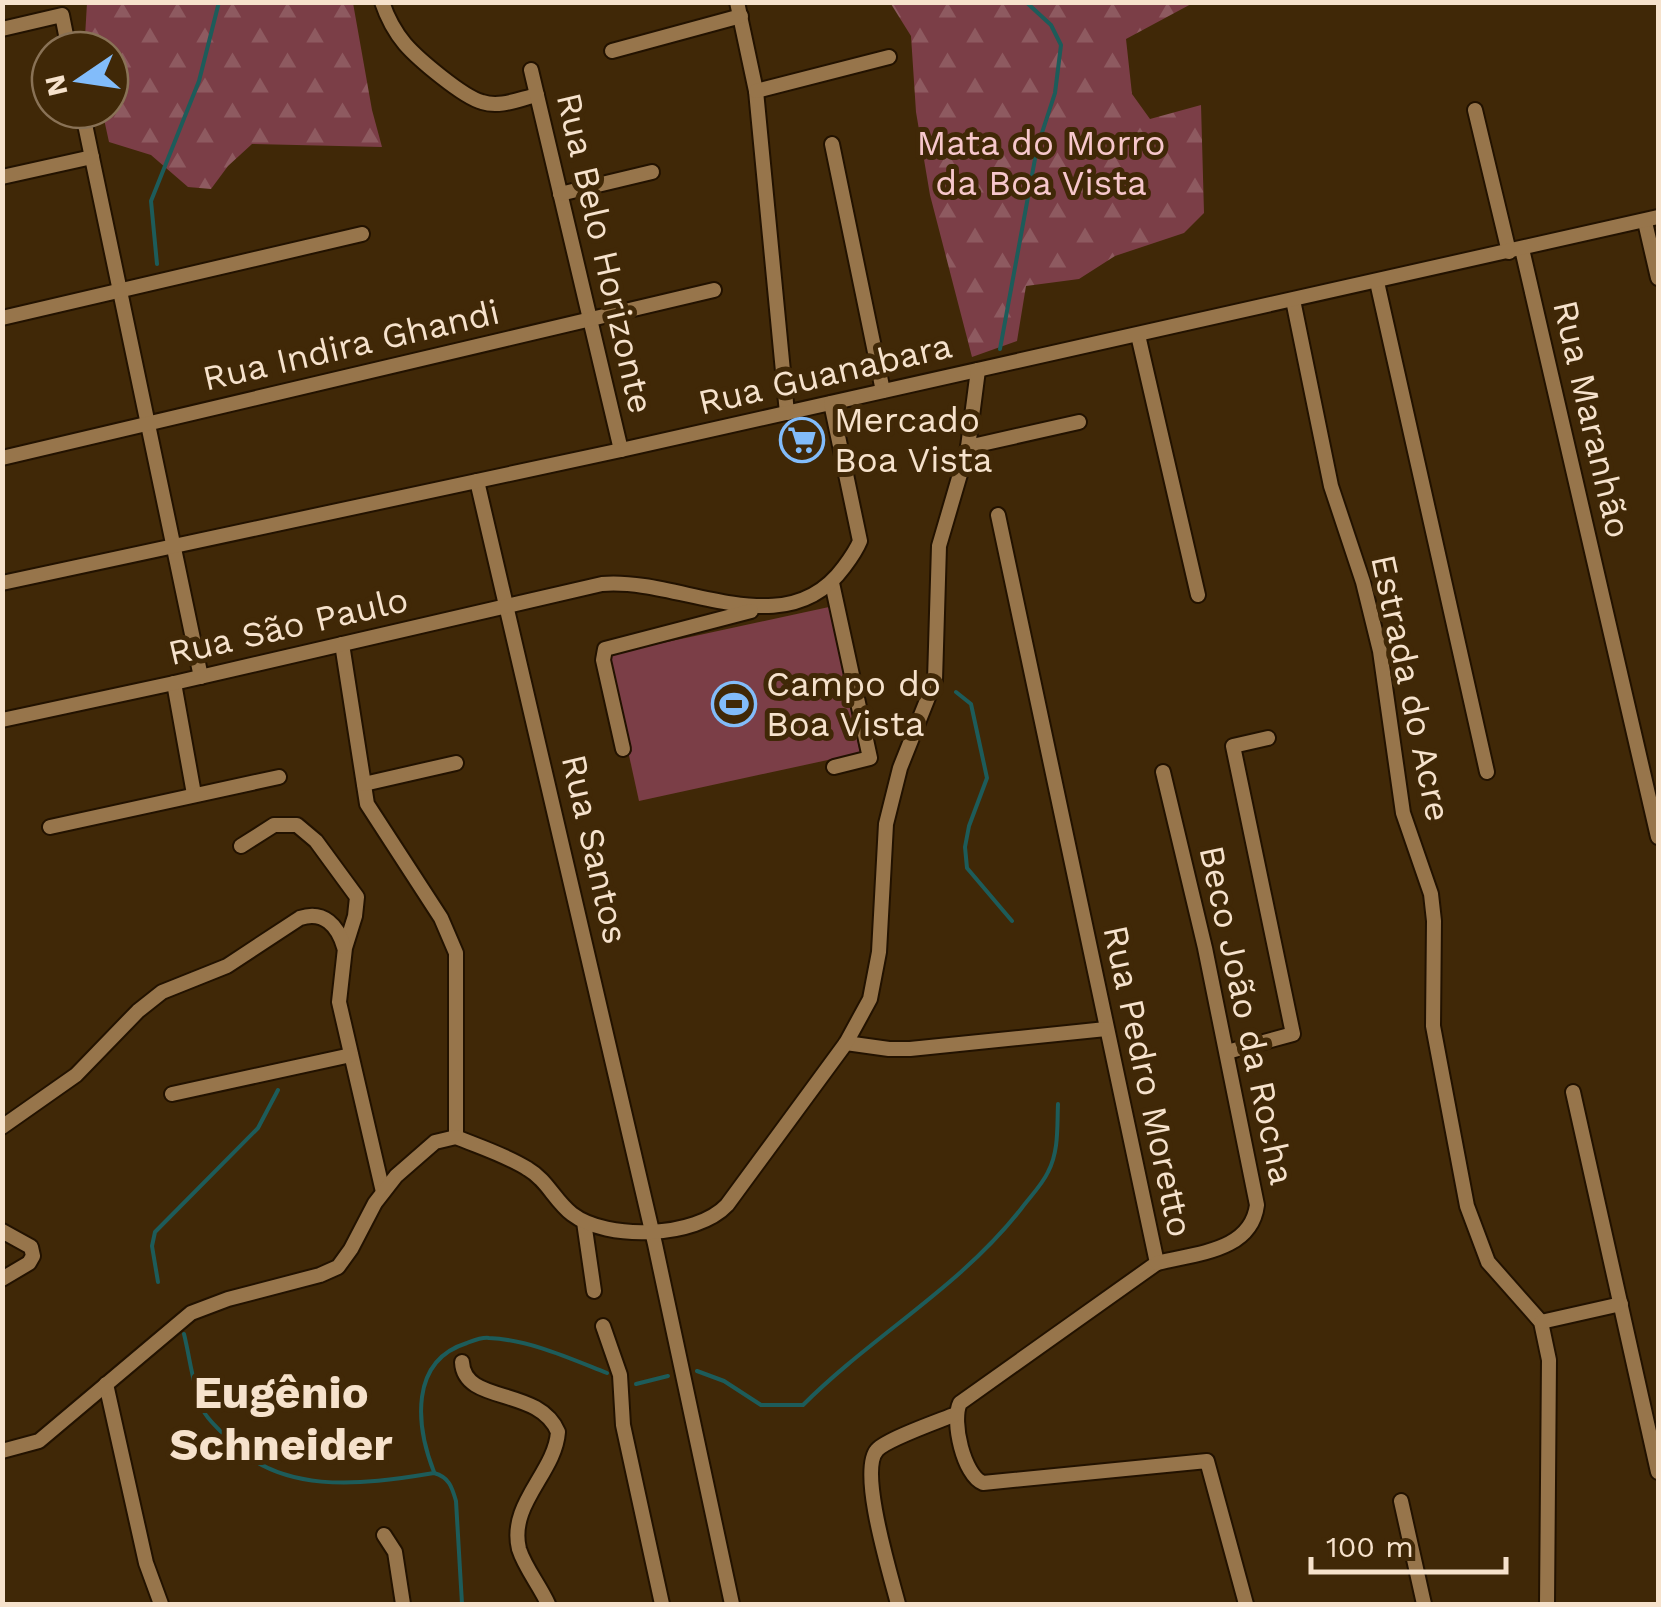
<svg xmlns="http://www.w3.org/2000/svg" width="1661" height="1607" font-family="'Work Sans',sans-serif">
<defs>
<pattern id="forest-firs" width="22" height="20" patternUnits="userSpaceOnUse" patternTransform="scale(2.5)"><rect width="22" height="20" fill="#7b3e47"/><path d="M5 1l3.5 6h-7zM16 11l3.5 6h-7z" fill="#8e5a60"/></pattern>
</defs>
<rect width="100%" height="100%" fill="#402807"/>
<!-- grass -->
<polygon fill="#7b3e47" points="829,607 860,753 639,801 607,655"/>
<!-- forest -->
<g fill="url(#forest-firs)">
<polygon points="87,3 353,3 372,110 382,147 252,144 228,166 211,189 188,187 151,155 109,142 102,110 110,110 110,50 88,50 85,37"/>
<polygon points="867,3 1193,3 1126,39 1132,94 1150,119 1201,105 1204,213 1184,233 1115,256 1079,279 1026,286 1017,341 972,357 930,195 916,112 911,36 891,4"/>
</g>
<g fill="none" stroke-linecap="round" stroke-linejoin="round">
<!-- stream -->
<g stroke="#1d5c5a" stroke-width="4">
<polyline points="157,264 151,201 199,81 219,2"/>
<polyline points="1000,349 1037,148 1055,93 1061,45 1051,25 1026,2"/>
<polyline points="956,692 971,704 987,778 969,826 965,847 967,868 1012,921"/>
<polyline points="158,1282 152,1246 155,1232 258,1128 278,1090"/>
<path d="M 184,1334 C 190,1358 193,1388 203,1410 C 207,1419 217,1427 223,1434 C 276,1497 362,1485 434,1473 C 449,1477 452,1487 456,1501 L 462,1604"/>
<path d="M 697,1371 L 724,1381 L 761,1405 L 803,1405 C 872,1336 960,1287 1021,1209 C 1029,1198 1042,1185 1048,1172 C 1059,1151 1057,1127 1058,1104"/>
<polyline points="636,1384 668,1376"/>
<path d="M 434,1472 C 416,1426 409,1361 467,1343 C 475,1340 482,1337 489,1338 C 530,1340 569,1358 607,1373"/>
</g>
<defs>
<g id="minor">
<path d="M 382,2 C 387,17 395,32 405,44 C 418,59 463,97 482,102 C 500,108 519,99 537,95"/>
<polyline points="737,2 756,91 787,413"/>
<polyline points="2,29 62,15 69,50"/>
<polyline points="612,51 741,16"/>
<polyline points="531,70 621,450"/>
<polyline points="756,91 889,57"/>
<polyline points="82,110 201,677"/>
<polyline points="1475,110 1509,252"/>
<polyline points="832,144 883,391"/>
<polyline points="2,177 92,157"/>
<polyline points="560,194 652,172"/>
<polyline points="1645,222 1658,278"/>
<polyline points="1522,249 1658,837"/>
<polyline points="1377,282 1487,772"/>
<polyline points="1293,300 1331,486 1363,582 1380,651 1403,813 1431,894 1434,921 1433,1026 1467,1206 1488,1262 1541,1322 1549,1360 1547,1604"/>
<polyline points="2,318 362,234"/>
<polyline points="1138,335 1198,595"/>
<polyline points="968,447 1079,422"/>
<polyline points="2,458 714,290"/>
<polyline points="477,481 655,1244 732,1604"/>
<path d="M 998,515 L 1157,1263 L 960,1403 C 951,1421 964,1476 983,1483 L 1207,1461 L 1246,1604"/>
<polyline points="2,583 621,450 1658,217"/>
<polyline points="832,583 870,758 834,767"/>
<polyline points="342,644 367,804 441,918 456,953 456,1137"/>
<polyline points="174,683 194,794"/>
<path d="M 2,720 L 174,683 L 602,584 C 681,577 785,648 844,567 C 850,559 856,551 860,541 L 831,403"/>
<polyline points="623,749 603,660 605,649 751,611"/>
<polyline points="364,784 456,763"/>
<polyline points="50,827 279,777"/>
<polyline points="241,846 274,825 297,825 316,841 357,897 355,916 345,948 339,1002 383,1192"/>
<polyline points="846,1043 889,1049 910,1049 1106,1029"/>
<polyline points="1227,1052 1293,1034 1233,746 1268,738"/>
<polyline points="1573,1092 1658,1472"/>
<polyline points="172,1094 351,1055"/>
<path d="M 2,1127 L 76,1075 L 138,1011 L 162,992 L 227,966 L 300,918 C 324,910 338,926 344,947"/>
<polyline points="584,1222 594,1291"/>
<polyline points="2,1231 31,1247 33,1256 29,1263 2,1279"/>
<path d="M 1157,1263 C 1195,1253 1251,1252 1257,1205 L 1205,948 L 1163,772"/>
<polyline points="1541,1322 1621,1304"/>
<polyline points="603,1326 620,1375 623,1425 662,1604"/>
<path d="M 462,1362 C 464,1405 539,1386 558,1432 C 555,1473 508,1504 519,1549 C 525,1568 540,1586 548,1604"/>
<polyline points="106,1384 146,1563 161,1604"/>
<path d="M 2,1451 L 39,1441 L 191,1313 L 228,1299 L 320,1275 L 338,1267 L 351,1249 L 375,1203 L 396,1176 L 435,1142 L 456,1137 C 480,1147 506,1155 528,1169 C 547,1180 555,1201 572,1214 C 607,1241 696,1238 727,1205 L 846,1043 L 870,999 L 879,952 L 886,824 L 900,768 L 935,680 L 939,546 L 968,447 L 978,370"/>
<polyline points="1401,1501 1424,1604"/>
<polyline points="384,1535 395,1552 403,1604"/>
<path d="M 898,1604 C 891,1576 858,1471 877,1450 C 887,1439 939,1421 956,1414"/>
</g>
</defs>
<!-- minor casing -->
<use href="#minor" stroke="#221200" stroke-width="18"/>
<!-- minor -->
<use href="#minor" stroke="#97754b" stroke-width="14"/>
</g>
<!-- icons -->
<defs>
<symbol id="supermarket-ring" viewBox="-11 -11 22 22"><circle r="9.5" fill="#402807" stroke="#82bcfa" stroke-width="1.5"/><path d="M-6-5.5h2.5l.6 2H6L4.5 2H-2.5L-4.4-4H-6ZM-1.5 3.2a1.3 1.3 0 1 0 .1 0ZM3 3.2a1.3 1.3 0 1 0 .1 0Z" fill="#82bcfa"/></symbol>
<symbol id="stadium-ring" viewBox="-11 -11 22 22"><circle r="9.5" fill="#402807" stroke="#82bcfa" stroke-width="1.5"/><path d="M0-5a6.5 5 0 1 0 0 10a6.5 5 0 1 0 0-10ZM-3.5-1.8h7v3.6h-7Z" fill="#82bcfa"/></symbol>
</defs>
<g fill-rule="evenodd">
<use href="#supermarket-ring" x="777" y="415" width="50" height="50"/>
<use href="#stadium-ring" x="709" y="679" width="50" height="50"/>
</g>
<g text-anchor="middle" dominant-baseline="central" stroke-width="10" stroke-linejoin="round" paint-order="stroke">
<!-- park labels -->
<g font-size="35" fill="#f7c7cc" stroke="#402807">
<text x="1041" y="143">Mata do Morro<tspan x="1041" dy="40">da Boa Vista</tspan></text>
</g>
<!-- street labels -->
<g font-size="35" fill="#f6e2cc" stroke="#402807">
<text transform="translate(605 253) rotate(77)">Rua Belo Horizonte</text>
<text transform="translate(351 345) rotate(-13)">Rua Indira Ghandi</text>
<text transform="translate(825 374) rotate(-13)">Rua Guanabara</text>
<text transform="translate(1592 419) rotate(77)">Rua Maranhão</text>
<text transform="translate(288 626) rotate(-13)">Rua São Paulo</text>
<text transform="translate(1411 688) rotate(78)">Estrada do Acre</text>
<text transform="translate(595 849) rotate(77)">Rua Santos</text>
<text transform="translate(1247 1015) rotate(78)">Beco João da Rocha</text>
<text transform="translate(1148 1081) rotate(78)">Rua Pedro Moretto</text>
</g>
<!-- poi labels -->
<g font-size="35" fill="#f6e2cc" stroke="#402807" text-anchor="start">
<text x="834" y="420">Mercado<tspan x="834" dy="40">Boa Vista</tspan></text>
<text x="766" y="684">Campo do<tspan x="766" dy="40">Boa Vista</tspan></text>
</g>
<!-- district labels -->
<g font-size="45" font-weight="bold" fill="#f6e2cc" stroke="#402807">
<text x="281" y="1392">Eugênio<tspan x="281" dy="52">Schneider</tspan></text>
</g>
</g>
<!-- border -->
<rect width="1661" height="1607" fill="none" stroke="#f6e2cc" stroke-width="10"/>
<!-- north arrow -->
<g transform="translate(80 80) rotate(257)"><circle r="48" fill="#402807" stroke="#897256" stroke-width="2.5"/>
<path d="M0-8L18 38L0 25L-18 38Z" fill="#82bcfa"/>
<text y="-15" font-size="28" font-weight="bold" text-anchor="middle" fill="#f6e2cc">N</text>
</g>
<!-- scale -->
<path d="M1311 1557v15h195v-15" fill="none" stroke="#f6e2cc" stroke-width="5"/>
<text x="1326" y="1557" font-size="30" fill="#f6e2cc" stroke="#402807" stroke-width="8" paint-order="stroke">100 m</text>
</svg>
